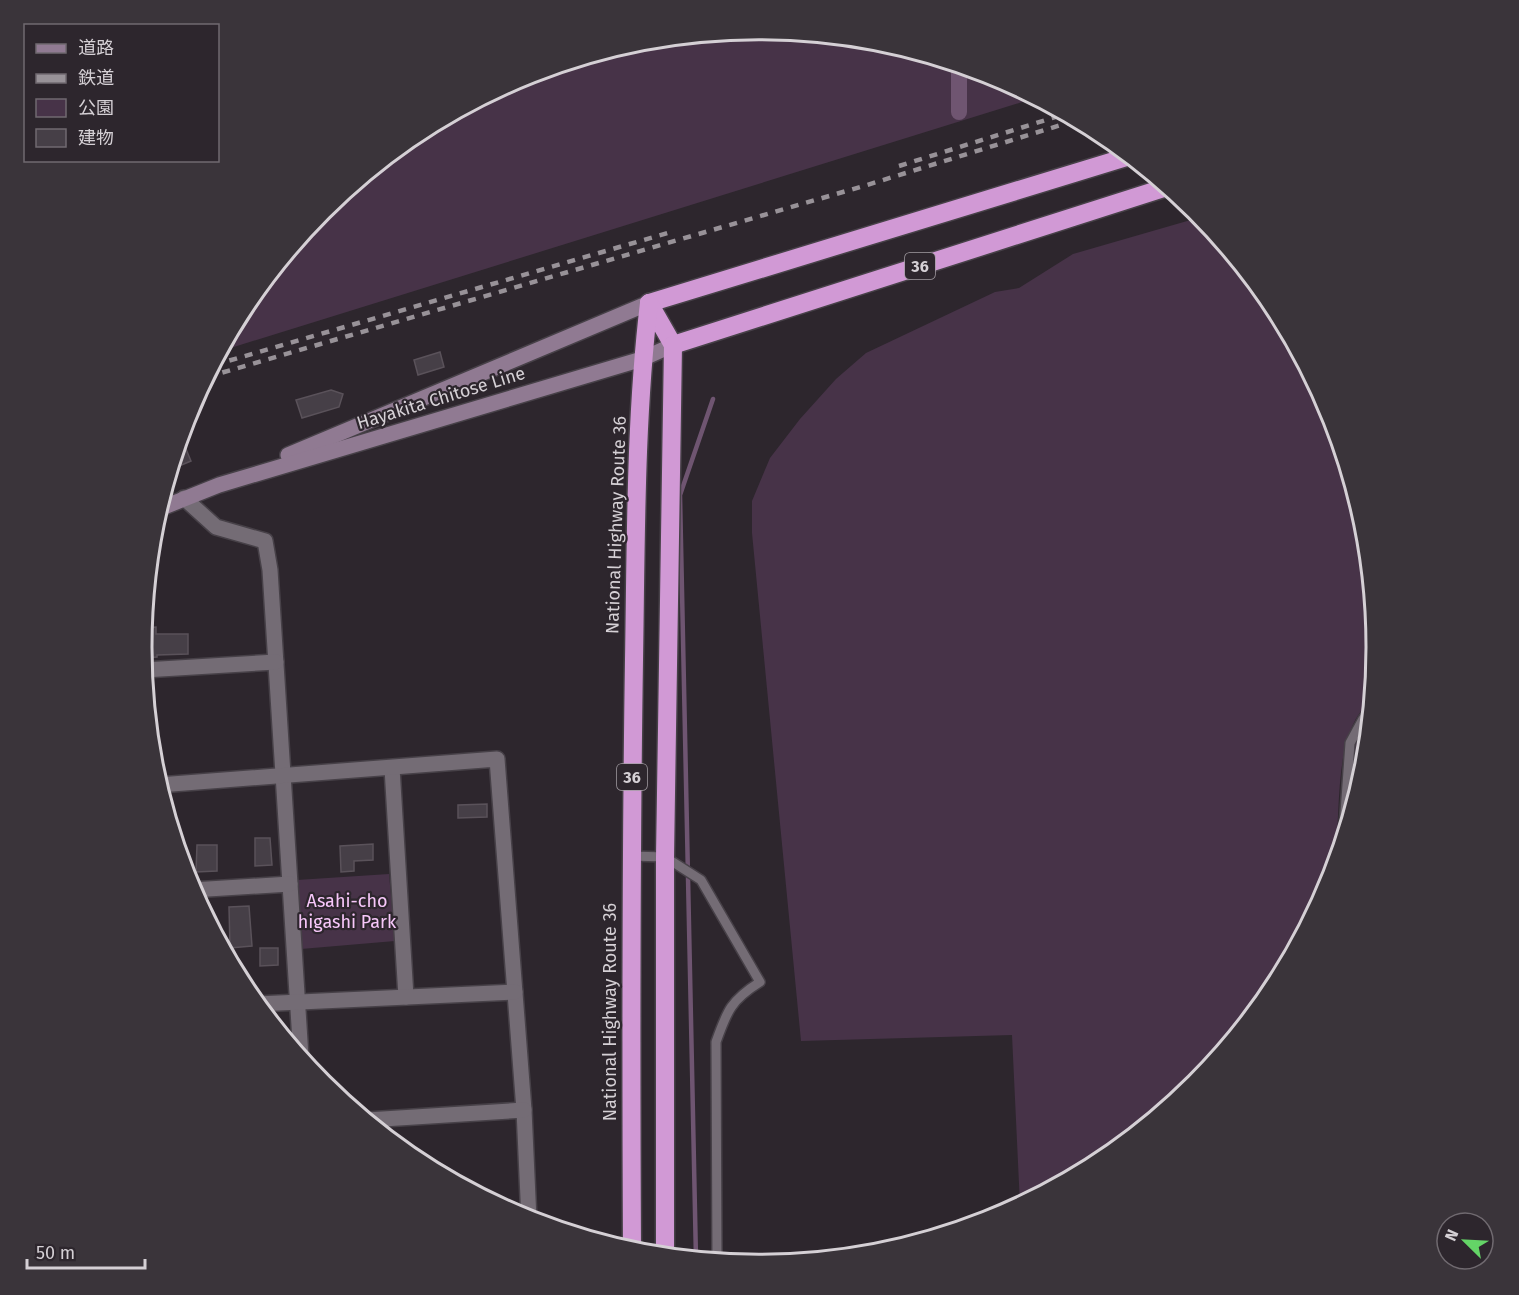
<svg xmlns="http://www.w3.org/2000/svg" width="1519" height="1295" font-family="'Fira Sans','Noto Sans JP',sans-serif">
<rect width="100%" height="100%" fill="#2d262d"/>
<!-- green -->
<g fill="#473348">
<polygon points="760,30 880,42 996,77 1035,98 221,351 246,304 323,211 417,134 524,77 639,42"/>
<path d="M 1201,217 L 1273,305 L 1330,412 L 1365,527 L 1377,648 L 1372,700 C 1326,736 1346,832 1330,884 L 1273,991 L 1196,1084 L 1102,1161 L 1020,1205 L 1012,1035 L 801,1041 L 752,533 L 752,501 L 770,458 L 800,419 L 836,379 L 866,353 L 995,292 L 1019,288 L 1073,254 Z"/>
<polygon points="1370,714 1365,768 1347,829 1352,752"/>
<polygon points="389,874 395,941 301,949 297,880"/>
</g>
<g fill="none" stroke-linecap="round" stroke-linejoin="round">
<!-- stream -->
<polyline stroke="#6f5571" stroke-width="4.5" points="696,1259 680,495 713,399"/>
<!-- canal -->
<polyline stroke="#6f5571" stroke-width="16" points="959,66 959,112"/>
</g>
<!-- building -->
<g fill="#463f47" stroke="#5a525a" stroke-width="1.5">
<polygon points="440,352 444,367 418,375 414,360"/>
<polygon points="331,390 343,394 339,407 302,418 296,400"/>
<polygon points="181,437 191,461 172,469 176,455"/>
<polygon points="156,627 156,634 188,634 188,654 157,655 157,657 143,658 144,628"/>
<polygon points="487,804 487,817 458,818 458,805"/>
<polygon points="255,838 270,838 272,865 255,866"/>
<polygon points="373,844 373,860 354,861 354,871 341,872 340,846"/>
<polygon points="197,845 217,845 217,871 196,872"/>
<polygon points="249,906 252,946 230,948 229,907"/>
<polygon points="260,948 278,948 278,965 260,966"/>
</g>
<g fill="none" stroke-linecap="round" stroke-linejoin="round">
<defs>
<g id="lane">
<polyline points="1343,841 1350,743 1363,719 1371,709"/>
<path d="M 631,856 L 665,857 L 701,880 L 760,982 C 731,1000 727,1011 716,1042 L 717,1261"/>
</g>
<g id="street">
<polyline points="184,498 216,527 265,541 270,570 301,1057"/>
<polyline points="144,670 276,662"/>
<polyline points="392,768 406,997"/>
<polyline points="159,785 497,759 524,1110 529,1220"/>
<polyline points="192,890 290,884"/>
<polyline points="257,1004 515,992"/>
<polyline points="367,1120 524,1110"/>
</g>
<g id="secondary">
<polyline points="288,455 649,303"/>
<polyline points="159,509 219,485 642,359 673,345"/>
</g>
<g id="highway">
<polyline points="649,303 1130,156"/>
<polyline points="649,303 673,345"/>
<polyline points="673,345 1167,187"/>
<path d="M 632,1251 C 631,1054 631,857 634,660 C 636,542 635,421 649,303"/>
<polyline points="665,1256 665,857 673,345"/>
</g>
</defs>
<!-- lane casing -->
<use href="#lane" stroke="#474148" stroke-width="12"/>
<!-- street casing -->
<use href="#street" stroke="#474148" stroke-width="18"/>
<!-- secondary casing -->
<use href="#secondary" stroke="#474148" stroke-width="18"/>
<!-- highway casing -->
<use href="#highway" stroke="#474148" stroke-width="21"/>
<!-- lane -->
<use href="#lane" stroke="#746c75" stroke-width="9"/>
<!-- street -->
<use href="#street" stroke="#746c75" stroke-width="15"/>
<!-- secondary -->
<use href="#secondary" stroke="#907a92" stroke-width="15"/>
<!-- highway -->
<use href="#highway" stroke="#d199d5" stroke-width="18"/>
<!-- rail -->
<g stroke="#989298" stroke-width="4.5" stroke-dasharray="8 8" stroke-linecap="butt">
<polyline points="899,166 1065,114"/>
<polyline points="214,365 671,232"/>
<polyline points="207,377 867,185 1077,120"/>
</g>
</g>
<g text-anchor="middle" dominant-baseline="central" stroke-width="4.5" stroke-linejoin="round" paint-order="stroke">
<!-- shield labels -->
<g fill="#2d262d" stroke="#a39da3" stroke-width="1.5">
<rect x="905" y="253" width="30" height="26" rx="4.5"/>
<rect x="617" y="764" width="30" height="26" rx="4.5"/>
</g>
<g font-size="16" font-weight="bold" fill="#d5d0d5">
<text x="920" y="266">36</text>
<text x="632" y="777">36</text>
</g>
<!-- street labels -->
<g font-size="18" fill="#d5d0d5" stroke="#2d262d">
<text transform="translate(441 398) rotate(-17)">Hayakita Chitose Line</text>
<text transform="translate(616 525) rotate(-88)">National Highway Route 36</text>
<text transform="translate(610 1012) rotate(-90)">National Highway Route 36</text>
</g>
<!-- park labels -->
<g font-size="18" fill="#f7c7fa" stroke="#2d262d">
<text x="347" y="901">Asahi-cho<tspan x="347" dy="21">higashi Park</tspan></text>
</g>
</g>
<!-- crop -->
<path d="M0 0H1519V1295H0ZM152 647a607 607 0 1 1 1214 0a607 607 0 1 1-1214 0Z" fill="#3a343a" fill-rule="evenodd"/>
<path fill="none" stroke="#d5d0d5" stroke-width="3" d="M152 647a607 607 0 1 1 1214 0a607 607 0 1 1-1214 0Z"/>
<!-- legend -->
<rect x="24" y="24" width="195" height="138" fill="#2d262d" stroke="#706a70" stroke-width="1.5"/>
<rect x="36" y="44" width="30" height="9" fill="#907a92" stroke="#706a70" stroke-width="1.5"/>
<text x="78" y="54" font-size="18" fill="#d5d0d5">道路</text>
<rect x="36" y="74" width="30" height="9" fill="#989298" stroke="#706a70" stroke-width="1.5"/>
<text x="78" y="84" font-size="18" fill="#d5d0d5">鉄道</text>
<rect x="36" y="99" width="30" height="18" fill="#473348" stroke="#706a70" stroke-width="1.5"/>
<text x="78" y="114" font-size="18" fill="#d5d0d5">公園</text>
<rect x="36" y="129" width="30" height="18" fill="#463f47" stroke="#706a70" stroke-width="1.5"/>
<text x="78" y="144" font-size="18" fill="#d5d0d5">建物</text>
<!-- north arrow -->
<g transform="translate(1465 1241) rotate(294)"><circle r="28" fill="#2d262d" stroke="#706a70" stroke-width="1.5"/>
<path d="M0-4.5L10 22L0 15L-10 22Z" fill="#64d467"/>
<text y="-9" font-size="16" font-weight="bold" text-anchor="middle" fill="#d5d0d5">N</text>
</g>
<!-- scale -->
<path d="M27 1259v9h118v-9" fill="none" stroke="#d5d0d5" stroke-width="3"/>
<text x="36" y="1259" font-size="18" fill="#d5d0d5" stroke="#2d262d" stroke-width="4.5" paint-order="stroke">50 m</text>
</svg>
